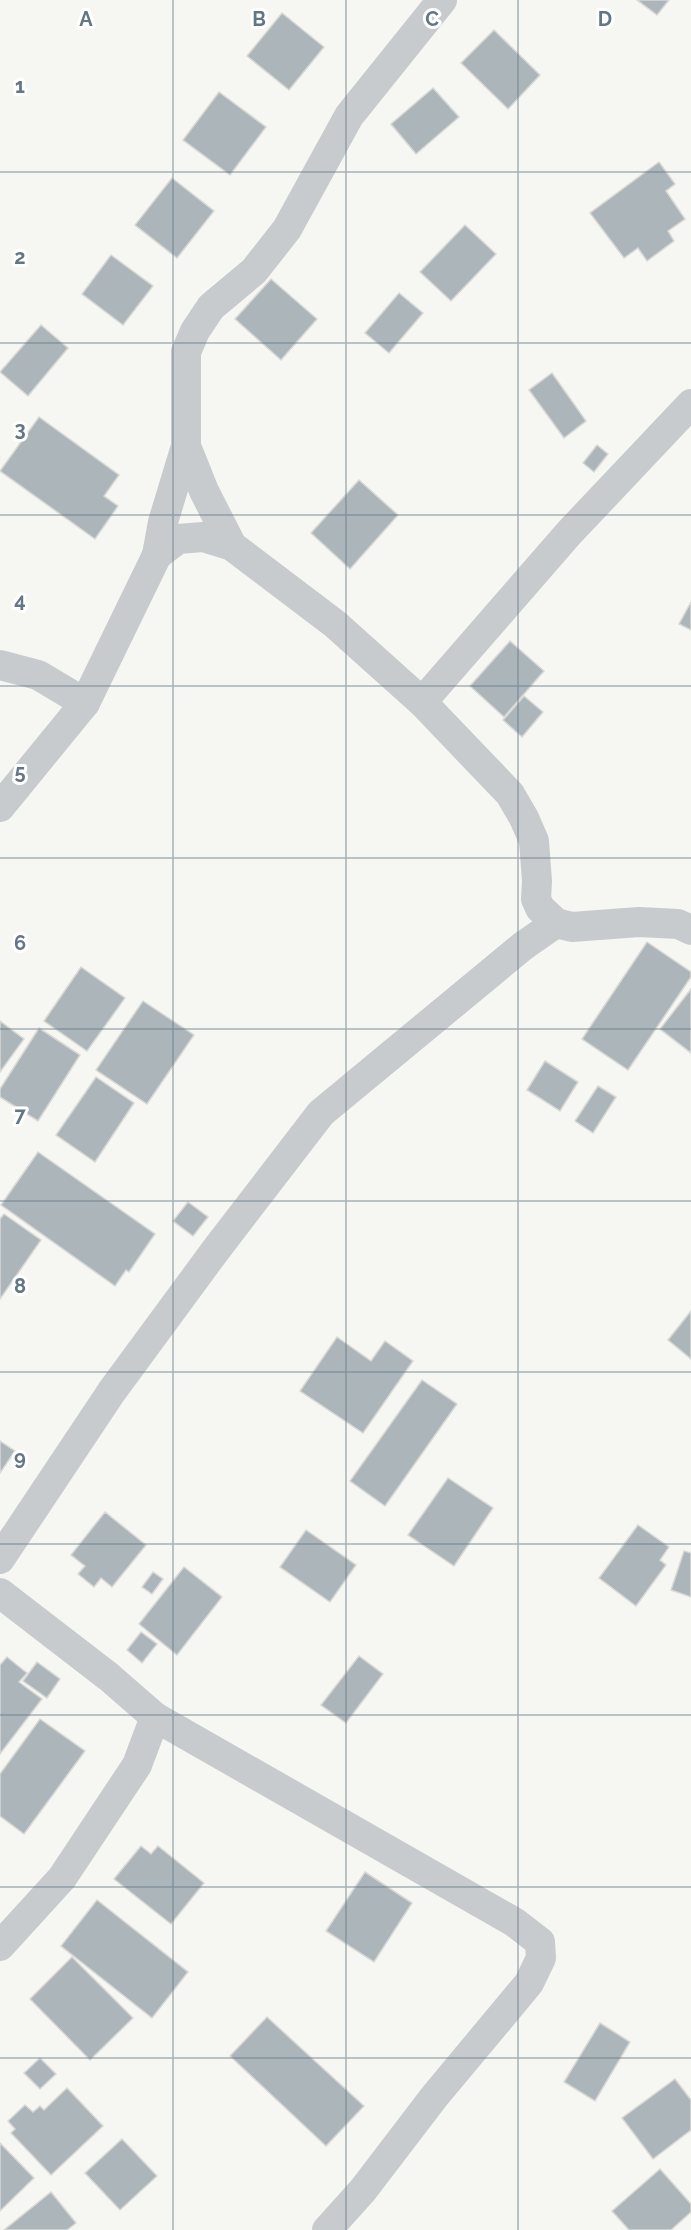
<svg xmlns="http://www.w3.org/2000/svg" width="691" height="2230" font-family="Raleway,sans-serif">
<rect width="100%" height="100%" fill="#f6f6f2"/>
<!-- building -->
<g fill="#acb5ba" stroke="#d8d8d5" stroke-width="1.5">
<polygon points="637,0 669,0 657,15"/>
<polygon points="282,13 324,47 289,90 247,56"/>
<polygon points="494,30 540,75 508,109 461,63"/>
<polygon points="433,88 459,117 416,154 391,124"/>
<polygon points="219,92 266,127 230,175 183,140"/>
<polygon points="659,162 675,184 666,191 685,219 668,231 674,241 647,261 638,248 624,258 590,213"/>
<polygon points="172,178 214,211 177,258 135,225"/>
<polygon points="465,225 496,254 451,301 420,272"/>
<polygon points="111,255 153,286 123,325 82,294"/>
<polygon points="271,279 317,319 281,360 235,319"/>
<polygon points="399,293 423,313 389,353 365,333"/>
<polygon points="41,325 68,348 28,396 0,372"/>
<polygon points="552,373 586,421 564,438 529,390"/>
<polygon points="39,417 119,475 104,496 118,506 95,539 0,471"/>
<polygon points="597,445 608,454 594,472 583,463"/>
<polygon points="359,480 398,515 350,569 311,533"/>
<polygon points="691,602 691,630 679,624"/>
<polygon points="510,641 544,671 504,717 470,686"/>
<polygon points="524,696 543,712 522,737 503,720"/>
<polygon points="647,942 691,972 691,977 628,1070 582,1039"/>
<polygon points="81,967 125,998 87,1051 44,1021"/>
<polygon points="691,989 691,1053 660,1029"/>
<polygon points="143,1001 194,1035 147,1104 96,1070"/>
<polygon points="0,1021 24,1039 0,1072"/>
<polygon points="39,1028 80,1055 38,1121 0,1097 0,1089"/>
<polygon points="545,1061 578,1082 560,1111 527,1090"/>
<polygon points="96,1077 134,1103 95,1162 56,1135"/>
<polygon points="598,1086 616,1097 593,1133 575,1121"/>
<polygon points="38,1152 155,1234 129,1272 126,1270 115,1286 1,1205"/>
<polygon points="188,1202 208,1217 193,1236 173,1221"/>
<polygon points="4,1214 41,1240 0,1299 0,1219"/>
<polygon points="691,1311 691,1359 668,1340"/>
<polygon points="337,1337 371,1361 385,1341 413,1361 363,1433 300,1391"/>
<polygon points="422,1380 457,1404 385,1506 350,1481"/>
<polygon points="0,1441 15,1451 0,1473"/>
<polygon points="448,1478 493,1508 454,1566 408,1535"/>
<polygon points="105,1512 146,1545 112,1587 101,1578 94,1587 78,1574 85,1566 71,1555"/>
<polygon points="638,1525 669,1547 660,1560 666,1565 636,1606 599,1578"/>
<polygon points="306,1530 356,1565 330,1602 280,1567"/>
<polygon points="684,1551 691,1553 691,1597 671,1590"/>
<polygon points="184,1567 222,1597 177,1655 139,1624"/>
<polygon points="153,1572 163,1579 152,1594 142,1587"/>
<polygon points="141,1632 157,1644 142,1663 127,1650"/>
<polygon points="359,1656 383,1674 346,1723 321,1705"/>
<polygon points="7,1657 27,1673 19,1682 42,1699 0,1754 0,1665"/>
<polygon points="37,1662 60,1679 47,1698 23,1681"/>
<polygon points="40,1719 85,1751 24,1834 0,1816 0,1774"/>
<polygon points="141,1846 151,1854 158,1846 204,1883 171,1924 114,1879"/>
<polygon points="365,1872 412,1903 374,1962 326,1931"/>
<polygon points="97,1900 188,1972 152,2018 61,1946"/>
<polygon points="72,1957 133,2018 90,2060 30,1999"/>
<polygon points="267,2017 364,2106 326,2146 230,2056"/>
<polygon points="600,2023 630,2042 595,2101 564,2082"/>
<polygon points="40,2058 56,2074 40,2089 24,2073"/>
<polygon points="675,2079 691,2100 691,2130 653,2159 622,2118"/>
<polygon points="67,2088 103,2126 51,2175 11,2133 15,2129 8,2121 25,2105 33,2112 40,2106 44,2110"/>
<polygon points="122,2139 157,2176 120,2210 85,2173"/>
<polygon points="0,2143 34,2178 0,2211"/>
<polygon points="660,2169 691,2204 691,2212 671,2230 629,2230 612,2211"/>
<polygon points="51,2192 76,2223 67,2230 4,2230"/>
</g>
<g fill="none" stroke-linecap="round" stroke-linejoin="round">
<!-- street -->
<g stroke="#c8cbce" stroke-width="30">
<polyline points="186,446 204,491 232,546"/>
<polyline points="157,555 178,539 203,537 232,546 335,624 422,702 510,794 524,818 534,841 537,881 536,899 540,908 556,923 572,927 639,922 678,924 691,930"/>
<polyline points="0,665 38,675 85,703"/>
<polyline points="422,702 569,533 691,404"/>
<polyline points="0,807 85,703 157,555 163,522 186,446 186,352 195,331 211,307 254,271 287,229 349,116 442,0"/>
<polyline points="0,1559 112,1391 215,1251 321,1113 523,946 556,923"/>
<polyline points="0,1593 109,1677 155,1717 514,1922 540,1942 541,1958 529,1983 434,2097 363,2190 327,2230"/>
<polyline points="0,1946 62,1878 137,1765 155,1717"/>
</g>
</g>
<!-- grid -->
<path fill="none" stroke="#637686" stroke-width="1.5" stroke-opacity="0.55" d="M 173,0 L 173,2230M 346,0 L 346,2230M 518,0 L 518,2230M 0,172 L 691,172M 0,343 L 691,343M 0,515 L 691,515M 0,686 L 691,686M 0,858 L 691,858M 0,1029 L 691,1029M 0,1201 L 691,1201M 0,1372 L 691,1372M 0,1544 L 691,1544M 0,1715 L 691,1715M 0,1887 L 691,1887M 0,2058 L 691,2058"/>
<g font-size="20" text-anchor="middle" font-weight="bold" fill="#637686" stroke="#fff" stroke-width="6" stroke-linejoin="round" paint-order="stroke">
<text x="86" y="26">A</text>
<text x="259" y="26">B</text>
<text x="432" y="26">C</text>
<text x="605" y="26">D</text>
<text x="20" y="93">1</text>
<text x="20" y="264">2</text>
<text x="20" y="436">3</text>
<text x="20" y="607">4</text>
<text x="20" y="779">5</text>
<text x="20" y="950">6</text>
<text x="20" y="1122">7</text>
<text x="20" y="1293">8</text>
<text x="20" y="1465">9</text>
</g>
</svg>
